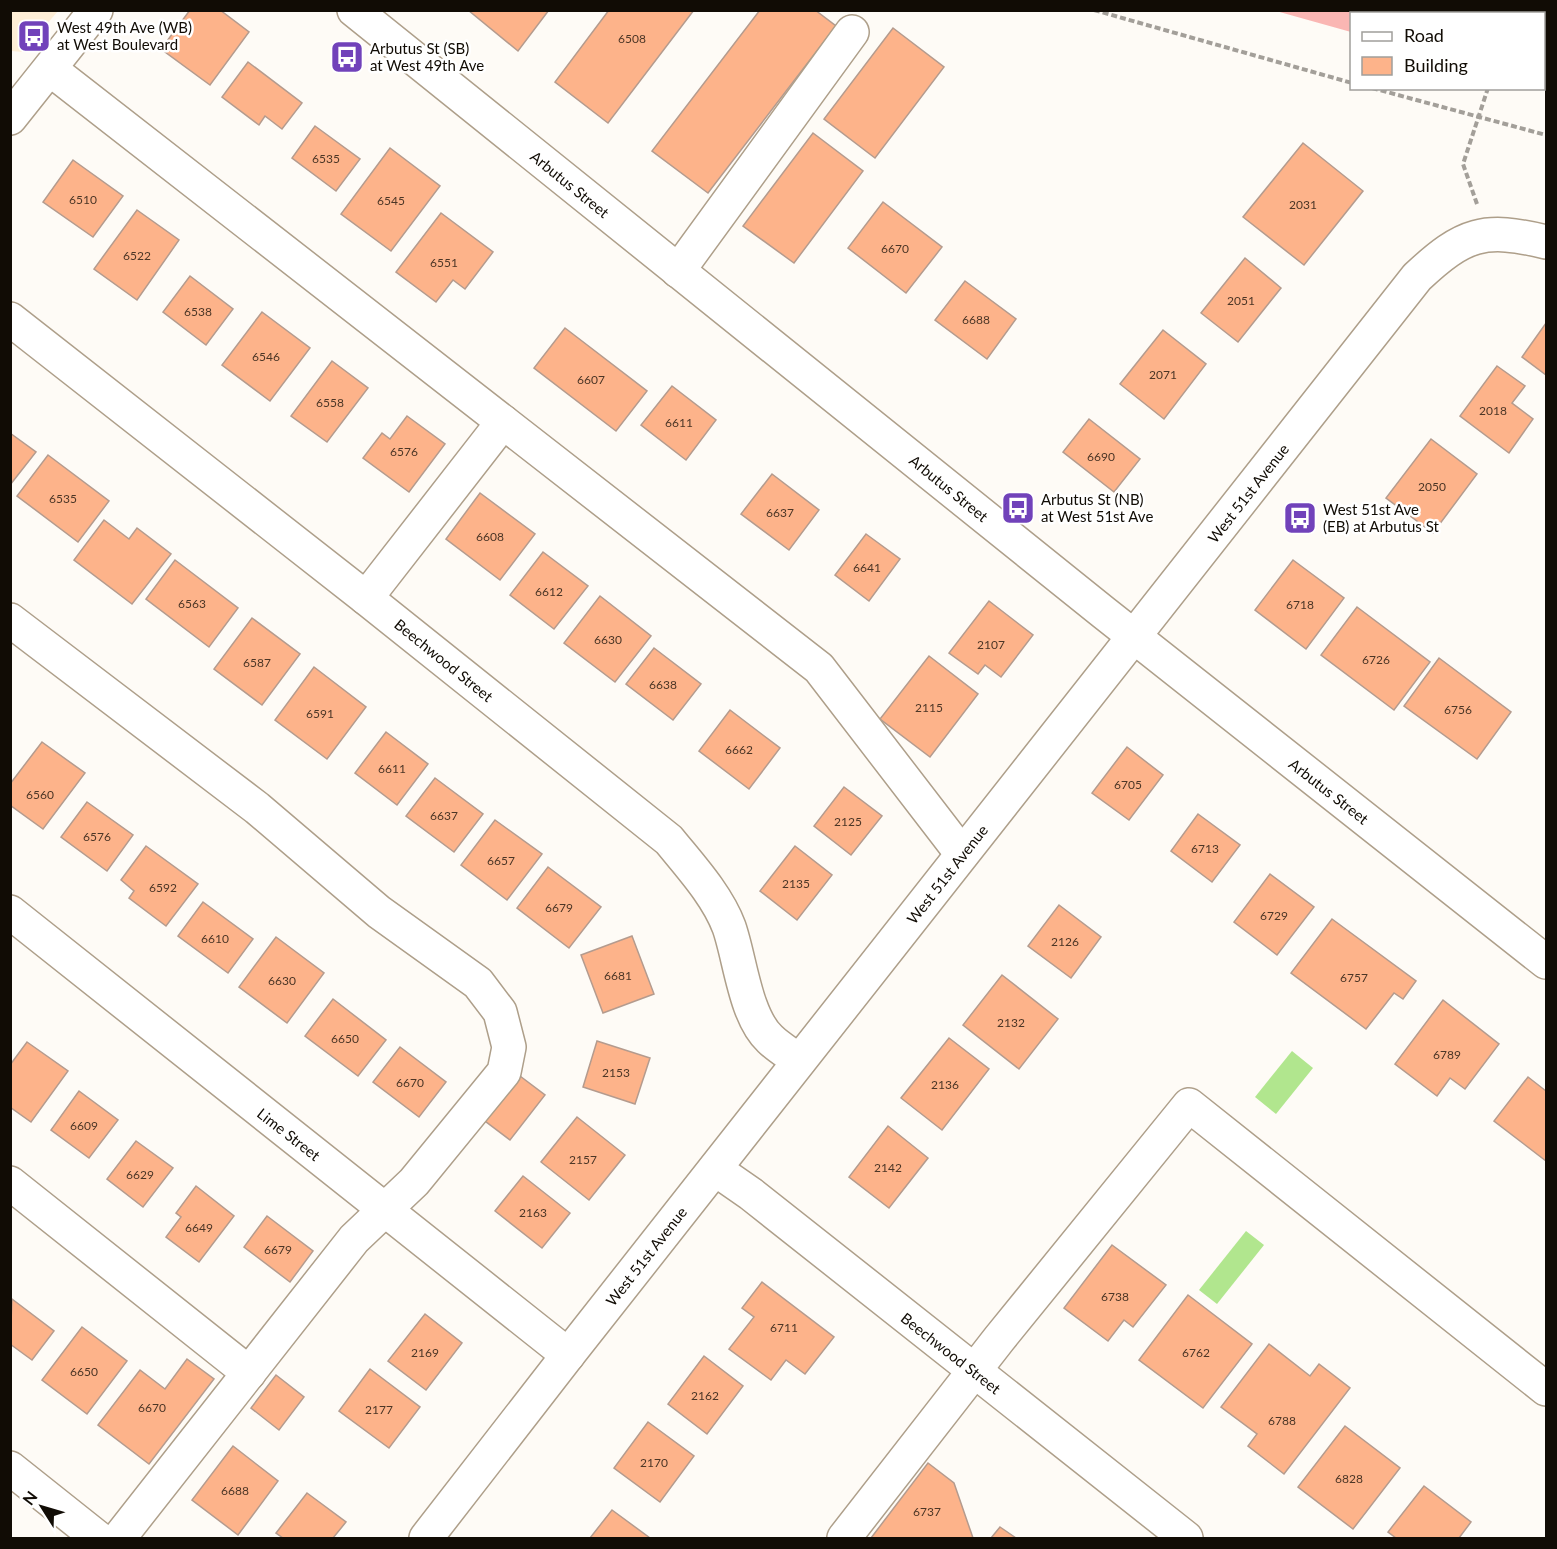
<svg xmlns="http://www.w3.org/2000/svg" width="1557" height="1549" font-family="Lato,sans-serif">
<rect width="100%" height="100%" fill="#fefbf6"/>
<!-- built -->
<polygon fill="#feeed6" points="11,10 58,10 58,11 23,52 11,51"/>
<!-- green -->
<polygon fill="#fab6b3" points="1375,11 1386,13 1352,14 1351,32 1276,11"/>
<!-- water -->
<g fill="#b1e68e">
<polygon points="1292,1051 1313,1068 1276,1114 1255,1097"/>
<polygon points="1246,1231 1264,1245 1217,1304 1199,1290"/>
</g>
<!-- building -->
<g fill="#fdb38a" stroke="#b49b8e" stroke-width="1.5">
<polygon points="190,10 220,10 249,32 210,85 161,49"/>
<polygon points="468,10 549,10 518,51"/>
<polygon points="609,10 694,10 608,123 555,82"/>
<polygon points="760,10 815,10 836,26 708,193 652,151"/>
<polygon points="893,28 944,67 875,158 824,119"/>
<polygon points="248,62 302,103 282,129 265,116 259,125 222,97"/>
<polygon points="315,126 360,159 336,191 292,158"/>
<polygon points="813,133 863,171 794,263 743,226"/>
<polygon points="1303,143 1363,191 1304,265 1243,217"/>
<polygon points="390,148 440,186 391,251 341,214"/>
<polygon points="73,160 123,196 93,237 43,202"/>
<polygon points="883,202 942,247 906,293 848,248"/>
<polygon points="137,210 179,240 137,300 94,269"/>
<polygon points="441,213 493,252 465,289 453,280 436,302 396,272"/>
<polygon points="1245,258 1281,288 1238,342 1201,313"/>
<polygon points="190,276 233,309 206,345 163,312"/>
<polygon points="965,281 1016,319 987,359 935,320"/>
<polygon points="262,312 310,348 270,401 222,365"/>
<polygon points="1546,323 1546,375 1522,357"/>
<polygon points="565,328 647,391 616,431 534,368"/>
<polygon points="1163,330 1206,364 1164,419 1120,384"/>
<polygon points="332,361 368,388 327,442 291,416"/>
<polygon points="1497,366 1525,386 1512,403 1533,419 1509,453 1460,416"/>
<polygon points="672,386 716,420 686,460 641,425"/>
<polygon points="407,416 445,444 409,492 363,458 382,433 390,439"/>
<polygon points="1089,419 1140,459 1114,492 1063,452"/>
<polygon points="10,433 36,452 10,485"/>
<polygon points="1431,439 1477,474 1433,533 1386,498"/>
<polygon points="48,455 109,501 78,542 17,496"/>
<polygon points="772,474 819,510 789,550 741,514"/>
<polygon points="480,493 535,534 500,580 446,539"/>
<polygon points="104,520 129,539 137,528 171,554 132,604 74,560"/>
<polygon points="866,534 900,559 869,601 835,575"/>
<polygon points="543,552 588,586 554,629 510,595"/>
<polygon points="175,560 238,608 209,647 146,599"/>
<polygon points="1293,560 1344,598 1306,649 1255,610"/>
<polygon points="600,596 651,636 615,682 564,643"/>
<polygon points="989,601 1033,635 1001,677 985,665 978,674 949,653"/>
<polygon points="1357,607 1430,662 1394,710 1321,655"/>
<polygon points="252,618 300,654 262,705 214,669"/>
<polygon points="654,648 701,684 673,720 626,684"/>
<polygon points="929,656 978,694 930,757 880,719"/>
<polygon points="1439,658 1511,712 1477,759 1404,706"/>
<polygon points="314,667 366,707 327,759 275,720"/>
<polygon points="730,710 780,748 749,789 699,751"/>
<polygon points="386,732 428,764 397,805 355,773"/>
<polygon points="42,742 85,773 43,829 10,805 10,784"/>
<polygon points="1127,747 1163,775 1129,820 1092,793"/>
<polygon points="435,778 483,814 454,852 406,816"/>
<polygon points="844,787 882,816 851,855 814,826"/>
<polygon points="87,802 133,835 107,871 61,837"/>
<polygon points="1198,814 1240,845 1212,882 1171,851"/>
<polygon points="495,820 542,854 507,900 461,865"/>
<polygon points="146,846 198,884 166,926 129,898 134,891 121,880"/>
<polygon points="795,846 832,875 797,920 760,891"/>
<polygon points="548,867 601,907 569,948 517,908"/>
<polygon points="1270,874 1314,907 1277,955 1234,922"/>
<polygon points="203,902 253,939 228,973 178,936"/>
<polygon points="1059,905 1101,937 1071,978 1028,946"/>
<polygon points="1332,919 1416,981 1403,999 1394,993 1366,1029 1291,973"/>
<polygon points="632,936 654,994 603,1013 581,955"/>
<polygon points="276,937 324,973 287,1023 239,987"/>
<polygon points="1002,975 1058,1019 1019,1069 963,1025"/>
<polygon points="333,999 386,1040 358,1076 305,1036"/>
<polygon points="1443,1000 1499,1044 1465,1089 1450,1078 1437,1096 1395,1064"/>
<polygon points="949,1038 989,1069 942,1130 901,1098"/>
<polygon points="597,1041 650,1058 635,1104 583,1087"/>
<polygon points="27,1042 68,1071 31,1122 10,1107 10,1065"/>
<polygon points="400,1047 446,1082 419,1117 373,1082"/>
<polygon points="516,1073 545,1095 510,1140 481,1118"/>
<polygon points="1528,1077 1546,1091 1546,1161 1494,1121"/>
<polygon points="79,1091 118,1120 89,1158 51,1130"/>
<polygon points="577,1117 625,1155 589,1200 541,1162"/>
<polygon points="888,1126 928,1158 889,1208 849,1177"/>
<polygon points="136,1141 173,1168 143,1207 107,1179"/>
<polygon points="523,1176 570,1213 542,1248 495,1211"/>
<polygon points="196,1186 234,1216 199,1262 166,1237 181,1217 176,1213"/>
<polygon points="267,1216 313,1251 290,1282 244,1247"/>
<polygon points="1112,1245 1166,1285 1133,1327 1124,1320 1108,1341 1064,1308"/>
<polygon points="762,1282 834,1337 805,1374 786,1360 771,1380 729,1349 754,1317 742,1308"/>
<polygon points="1188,1295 1252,1344 1203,1408 1139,1360"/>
<polygon points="12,1299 54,1331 32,1360 10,1344"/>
<polygon points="425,1314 462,1343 426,1390 388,1361"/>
<polygon points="82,1327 127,1361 87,1414 42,1380"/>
<polygon points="1269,1344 1310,1376 1319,1364 1350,1388 1284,1474 1248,1446 1257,1434 1221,1407"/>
<polygon points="704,1356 743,1386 707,1434 668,1404"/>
<polygon points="187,1359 214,1379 149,1464 98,1425 140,1370 165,1389"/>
<polygon points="370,1369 420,1407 389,1448 339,1411"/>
<polygon points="276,1375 304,1397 279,1430 251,1408"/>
<polygon points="648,1422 694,1456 660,1502 614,1468"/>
<polygon points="1345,1426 1400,1468 1353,1529 1298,1487"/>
<polygon points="233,1446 278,1481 238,1535 192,1500"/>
<polygon points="928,1463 954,1483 973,1538 871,1538"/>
<polygon points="1424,1486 1471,1522 1459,1538 1396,1538 1388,1532"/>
<polygon points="307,1493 346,1522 333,1538 283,1538 276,1533"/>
<polygon points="612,1510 650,1538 590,1538"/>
<polygon points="1000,1527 1016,1538 991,1538"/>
</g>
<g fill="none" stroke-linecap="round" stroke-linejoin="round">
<defs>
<g id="minor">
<polyline points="354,10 1103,612 1546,962"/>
<polyline points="1443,10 1453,14"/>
<polyline points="1544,38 1546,39"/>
<polyline points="50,69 819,668 962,854"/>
<polyline points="10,118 96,10"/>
<polyline points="678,271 852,32"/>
<path d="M 10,319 L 366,598 L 669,840 C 690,866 717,895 729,927 C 740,958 745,1016 770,1039 C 778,1047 790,1054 799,1061"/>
<polyline points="366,598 503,422"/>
<polyline points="10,620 257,808 379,912 478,983 500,1012 509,1047 504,1072 414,1182 354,1239 119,1538"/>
<polyline points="10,912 568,1355"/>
<polyline points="715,1169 751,1194 1186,1538"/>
<polyline points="10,1183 249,1373"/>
<polyline points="10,1468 98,1538"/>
<path d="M 426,1538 L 568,1355 L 1417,277 C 1464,233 1484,227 1546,242"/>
<polyline points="844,1538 999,1339 1189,1105 1546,1389"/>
</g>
</defs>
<!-- minor casing -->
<use href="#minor" stroke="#ae9f8a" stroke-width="36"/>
<!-- path -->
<g stroke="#a39f99" stroke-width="4" stroke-dasharray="6 3" stroke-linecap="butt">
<polyline points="1094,10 1352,83"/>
<polyline points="1372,88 1546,135"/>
<polyline points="1477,204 1463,164 1488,88"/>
</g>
<!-- minor -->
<use href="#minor" stroke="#fff" stroke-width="33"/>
</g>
<!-- icons -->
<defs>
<symbol id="bus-square" viewBox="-11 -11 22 22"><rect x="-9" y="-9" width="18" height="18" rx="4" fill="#7142ba" stroke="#fff"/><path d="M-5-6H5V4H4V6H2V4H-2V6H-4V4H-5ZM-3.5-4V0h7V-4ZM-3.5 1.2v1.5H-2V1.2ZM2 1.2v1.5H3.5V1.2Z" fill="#fff"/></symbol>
</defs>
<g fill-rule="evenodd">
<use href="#bus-square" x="15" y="17" width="38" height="38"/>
<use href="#bus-square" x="328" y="38" width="38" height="38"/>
<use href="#bus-square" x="999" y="489" width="38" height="38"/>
<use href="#bus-square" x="1281" y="499" width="38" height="38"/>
</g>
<g text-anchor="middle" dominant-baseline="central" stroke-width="5" stroke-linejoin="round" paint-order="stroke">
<!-- number labels -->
<g font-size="12" fill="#4c3626">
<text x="632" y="38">6508</text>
<text x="326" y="158">6535</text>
<text x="83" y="199">6510</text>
<text x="391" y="200">6545</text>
<text x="1303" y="204">2031</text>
<text x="895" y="248">6670</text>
<text x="137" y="255">6522</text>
<text x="444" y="262">6551</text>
<text x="1241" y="300">2051</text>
<text x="198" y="311">6538</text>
<text x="976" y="319">6688</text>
<text x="266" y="356">6546</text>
<text x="1163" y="374">2071</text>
<text x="591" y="379">6607</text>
<text x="330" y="402">6558</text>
<text x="1493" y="410">2018</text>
<text x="679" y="422">6611</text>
<text x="404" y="451">6576</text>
<text x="1101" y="456">6690</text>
<text x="1432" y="486">2050</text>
<text x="63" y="498">6535</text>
<text x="780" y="512">6637</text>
<text x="490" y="536">6608</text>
<text x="867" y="567">6641</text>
<text x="549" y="591">6612</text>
<text x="192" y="603">6563</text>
<text x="1300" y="604">6718</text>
<text x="608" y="639">6630</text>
<text x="991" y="644">2107</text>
<text x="1376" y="659">6726</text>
<text x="257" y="662">6587</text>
<text x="663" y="684">6638</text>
<text x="929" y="707">2115</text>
<text x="1458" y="709">6756</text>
<text x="320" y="713">6591</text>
<text x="739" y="749">6662</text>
<text x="392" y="768">6611</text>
<text x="1128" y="784">6705</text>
<text x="40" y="794">6560</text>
<text x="444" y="815">6637</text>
<text x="848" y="821">2125</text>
<text x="97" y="836">6576</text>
<text x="1205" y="848">6713</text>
<text x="501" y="860">6657</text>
<text x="796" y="883">2135</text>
<text x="163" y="887">6592</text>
<text x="559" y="907">6679</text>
<text x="1274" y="915">6729</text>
<text x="215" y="938">6610</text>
<text x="1065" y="941">2126</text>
<text x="618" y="975">6681</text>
<text x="1354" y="977">6757</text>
<text x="282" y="980">6630</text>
<text x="1011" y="1022">2132</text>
<text x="345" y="1038">6650</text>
<text x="1447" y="1054">6789</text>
<text x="616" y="1072">2153</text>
<text x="410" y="1082">6670</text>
<text x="945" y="1084">2136</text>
<text x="84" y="1125">6609</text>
<text x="583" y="1159">2157</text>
<text x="888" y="1167">2142</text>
<text x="140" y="1174">6629</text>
<text x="533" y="1212">2163</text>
<text x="199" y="1227">6649</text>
<text x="278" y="1249">6679</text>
<text x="1115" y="1296">6738</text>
<text x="784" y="1327">6711</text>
<text x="425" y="1352">2169</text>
<text x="1196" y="1352">6762</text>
<text x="84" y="1371">6650</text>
<text x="705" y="1395">2162</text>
<text x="152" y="1407">6670</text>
<text x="379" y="1409">2177</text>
<text x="1282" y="1420">6788</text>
<text x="654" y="1462">2170</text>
<text x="1349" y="1478">6828</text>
<text x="235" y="1490">6688</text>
<text x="927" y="1511">6737</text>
</g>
<!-- poi labels -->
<g font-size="15" fill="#110c05" stroke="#fff" text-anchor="start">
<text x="57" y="27">West 49th Ave (WB)<tspan x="57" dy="17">at West Boulevard</tspan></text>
<text x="370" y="48">Arbutus St (SB)<tspan x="370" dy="17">at West 49th Ave</tspan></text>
<text x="1041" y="499">Arbutus St (NB)<tspan x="1041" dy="17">at West 51st Ave</tspan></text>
<text x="1323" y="509">West 51st Ave<tspan x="1323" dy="17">(EB) at Arbutus St</tspan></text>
</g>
<!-- street labels -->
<g font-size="15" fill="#110c05" stroke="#fff">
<text transform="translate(570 184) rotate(39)">Arbutus Street</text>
<text transform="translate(949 488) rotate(39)">Arbutus Street</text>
<text transform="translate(1248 493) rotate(-52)">West 51st Avenue</text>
<text transform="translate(444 660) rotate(39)">Beechwood Street</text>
<text transform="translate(1329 791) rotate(38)">Arbutus Street</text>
<text transform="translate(947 874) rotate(-52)">West 51st Avenue</text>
<text transform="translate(289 1134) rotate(38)">Lime Street</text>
<text transform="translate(646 1256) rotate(-52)">West 51st Avenue</text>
<text transform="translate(951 1353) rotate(38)">Beechwood Street</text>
</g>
</g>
<!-- border -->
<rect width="1557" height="1549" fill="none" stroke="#110c05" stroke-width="24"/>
<!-- legend -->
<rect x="1350" y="12" width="195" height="78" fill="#ffffff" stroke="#a09e9b" stroke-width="1.5"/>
<rect x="1362" y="32" width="30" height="9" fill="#ffffff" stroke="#a09e9b" stroke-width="1.5"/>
<text x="1404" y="42" font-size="18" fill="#110c05">Road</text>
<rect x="1362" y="57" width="30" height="18" fill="#fdb38a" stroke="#a09e9b" stroke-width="1.5"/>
<text x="1404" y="72" font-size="18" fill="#110c05">Building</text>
<!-- north arrow -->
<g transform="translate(42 1507) rotate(307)" stroke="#ffffff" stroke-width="4.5" paint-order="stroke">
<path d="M0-4.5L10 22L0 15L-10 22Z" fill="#110c05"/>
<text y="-9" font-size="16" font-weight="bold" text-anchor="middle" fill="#110c05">N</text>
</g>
</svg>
